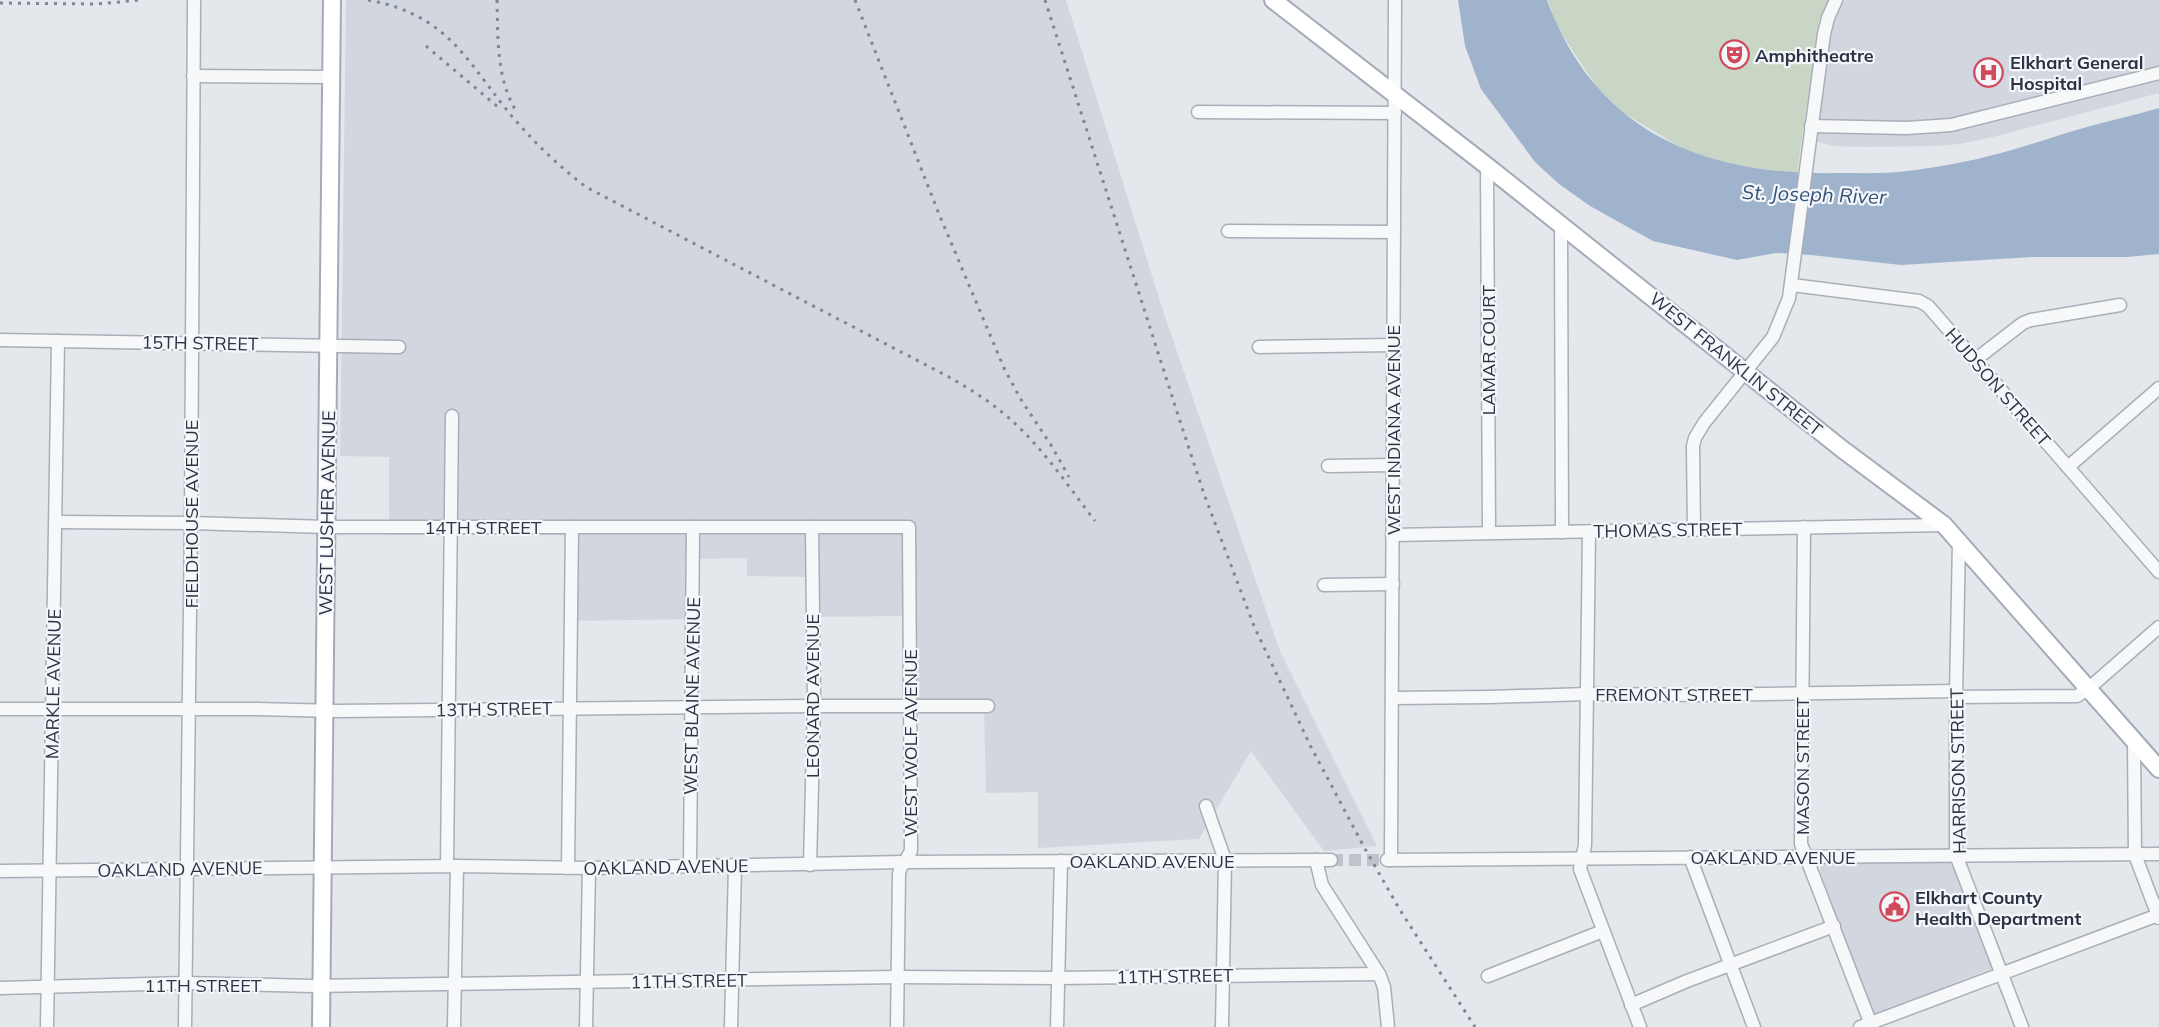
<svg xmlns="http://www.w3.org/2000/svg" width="2159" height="1027" font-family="Mulish,sans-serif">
<rect width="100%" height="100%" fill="#e4e7ec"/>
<!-- built -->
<g fill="#d2d6de">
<polygon points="346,0 1066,0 1163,311 1280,651 1377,846 1324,851 1251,751 1199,839 1038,848 1038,792 986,793 984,709 905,711 904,616 810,617 809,577 747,576 747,558 698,559 697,619 567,621 567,535 389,535 389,457 340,456"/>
<polygon points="1837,0 2159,0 2159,93 1993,137 1959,144 1937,146 1865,147 1833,146 1810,140 1825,34"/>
<polygon points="1946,861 1951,862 1955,868 1992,968 1881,1013 1875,1013 1871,1008 1820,871 1821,865 1826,862"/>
</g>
<!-- green -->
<polygon fill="#c9d6c5" points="1548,0 1829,0 1819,21 1797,173 1733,165 1685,150 1622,112 1599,90 1557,27"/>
<!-- water -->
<path fill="#9fb4cc" d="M 1458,0 L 1547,0 C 1596,134 1706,176 1840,173 C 1863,173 1885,174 1908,171 C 1938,167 1968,162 1997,154 C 2025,147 2052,137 2080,129 C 2106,121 2133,116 2159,108 L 2159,254 L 2127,257 L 2032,257 L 1901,265 L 1811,255 L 1776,253 L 1737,260 L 1653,241 L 1590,206 L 1559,184 L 1535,162 L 1481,89 L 1465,46 Z"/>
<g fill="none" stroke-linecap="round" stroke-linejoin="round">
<!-- minor-tunnel -->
<polyline stroke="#bfc3cb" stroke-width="12" stroke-dasharray="12 6" stroke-linecap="butt" points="1331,860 1387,860"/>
<defs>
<g id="minor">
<polyline points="193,76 331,77"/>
<polyline points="1198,112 1395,113"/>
<polyline points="1811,126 1907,128 1951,125 2159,73"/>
<polyline points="1487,166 1489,533"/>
<polyline points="1561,226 1562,532"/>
<polyline points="1228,231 1394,232"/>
<polyline points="1792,285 1919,301 1928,306 2159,572"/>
<polyline points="0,340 399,347"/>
<polyline points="1259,347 1394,345"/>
<polyline points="1975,360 2023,323 2031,320 2120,305"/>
<polyline points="1328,466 1394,465"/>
<polyline points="2068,467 2159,388"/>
<path d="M 56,522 L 191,523 L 327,527 L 909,527 L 911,850 C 908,860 900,864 899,874 L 897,1027"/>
<polyline points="1804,527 1801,844 1872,1027"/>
<polyline points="1694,530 1693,446 1695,438 1704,423 1773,337 1789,298 1824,34 1828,18 1836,0"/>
<polyline points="1589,532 1585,845 1580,869 1640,1027"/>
<polyline points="1392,535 1944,525"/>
<polyline points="1959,540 1956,697 1956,855 2022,1027"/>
<polyline points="1324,585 1393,584"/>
<polyline points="1956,697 2077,696 2088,689 2159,627"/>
<polyline points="1392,698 1489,697 1587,694 1707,695 1956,691"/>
<polyline points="0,709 256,709 337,711 814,706 988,706"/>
<polyline points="2134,742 2135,855 2159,918"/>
<polyline points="1206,806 1225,860 1222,1027"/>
<polyline points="1690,857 1754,1027"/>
<polyline points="1316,860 1322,885 1379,974 1384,987 1388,1027"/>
<polyline points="1387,860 2159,854"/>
<polyline points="1391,860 1395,0"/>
<polyline points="690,865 693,527"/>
<polyline points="810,865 814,706 812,527"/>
<polyline points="447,866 452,416"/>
<polyline points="568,868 572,527"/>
<polyline points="0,871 457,866 589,868 904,862 1331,860"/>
<polyline points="1488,976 1603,931"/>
<polyline points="0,988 186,983 312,986 898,977 1058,978 1379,974"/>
<polyline points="1631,1005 1687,981 1834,926"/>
<polyline points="47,1027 58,341"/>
<polyline points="185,1027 191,523 194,0"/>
<polyline points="454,1027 457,866"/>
<polyline points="586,1027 589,868"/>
<polyline points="731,1027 735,867"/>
<polyline points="1057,1027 1061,861"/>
<polyline points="1860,1027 2158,915"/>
</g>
<g id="major">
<polyline points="1273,0 1487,166 1842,449 1944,525 2159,769"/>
<polyline points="321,1027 332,0"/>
</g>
</defs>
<!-- minor casing -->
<use href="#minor" stroke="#a9aeb7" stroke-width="15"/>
<!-- major casing -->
<use href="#major" stroke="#a3abb8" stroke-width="20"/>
<!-- minor -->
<use href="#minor" stroke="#f7f8fa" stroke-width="12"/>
<!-- major -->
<use href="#major" stroke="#fff" stroke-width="16"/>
<!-- rail -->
<g stroke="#7d8696" stroke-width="3" stroke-dasharray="3 6" stroke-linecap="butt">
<path d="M 368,0 C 457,16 470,72 525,131 C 543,151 564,170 586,187 L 949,377 C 970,389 991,402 1010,419 C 1043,448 1068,486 1095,521"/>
<path d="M 497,0 C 498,38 496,77 516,111"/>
<polyline points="855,0 939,214 1004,368 1020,398 1051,445 1069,477"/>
<polyline points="1045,0 1179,418 1204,494 1254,626 1310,745 1364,847 1400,910 1475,1027"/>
<polyline points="0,3 95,4 142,0"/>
<polyline points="426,46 498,107"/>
</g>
</g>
<!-- icons -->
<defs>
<symbol id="theatre-ring" viewBox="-11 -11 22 22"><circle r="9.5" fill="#f4f6f9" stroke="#d1495b" stroke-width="1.5"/><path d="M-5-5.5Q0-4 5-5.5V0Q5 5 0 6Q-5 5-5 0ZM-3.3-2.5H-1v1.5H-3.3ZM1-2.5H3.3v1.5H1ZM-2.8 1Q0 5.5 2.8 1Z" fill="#d1495b"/></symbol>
<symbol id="hospital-ring" viewBox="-11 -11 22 22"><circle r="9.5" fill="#f4f6f9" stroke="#d1495b" stroke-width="1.5"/><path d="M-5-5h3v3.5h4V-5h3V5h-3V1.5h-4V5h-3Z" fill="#d1495b"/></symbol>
<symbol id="civic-ring" viewBox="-11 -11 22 22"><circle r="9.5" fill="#f4f6f9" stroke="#d1495b" stroke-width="1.5"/><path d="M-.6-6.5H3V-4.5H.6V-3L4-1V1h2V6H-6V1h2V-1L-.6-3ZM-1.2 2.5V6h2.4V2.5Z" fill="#d1495b"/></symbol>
</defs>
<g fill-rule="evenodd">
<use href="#theatre-ring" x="1718" y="38" width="33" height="33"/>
<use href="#hospital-ring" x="1972" y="56" width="33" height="33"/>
<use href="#civic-ring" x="1878" y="890" width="33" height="33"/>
</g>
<g text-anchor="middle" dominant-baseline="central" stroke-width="4.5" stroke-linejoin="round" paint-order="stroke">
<!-- poi labels -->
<g font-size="18" font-weight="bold" fill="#2b3445" stroke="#f4f6f9" text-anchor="start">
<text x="1755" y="55">Amphitheatre</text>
<text x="2010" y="62">Elkhart General<tspan x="2010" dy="21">Hospital</tspan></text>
<text x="1915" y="897">Elkhart County<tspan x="1915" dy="21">Health Department</tspan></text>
</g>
<!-- street labels -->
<g font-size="18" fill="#2b3445" stroke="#f4f6f9">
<text transform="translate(200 343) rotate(1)">15TH STREET</text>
<text transform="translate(1488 350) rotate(-90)">LAMAR COURT</text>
<text transform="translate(1736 364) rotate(39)">WEST FRANKLIN STREET</text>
<text transform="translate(1998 387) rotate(49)">HUDSON STREET</text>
<text transform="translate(1393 430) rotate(-90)">WEST INDIANA AVENUE</text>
<text transform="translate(327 513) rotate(-89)">WEST LUSHER AVENUE</text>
<text transform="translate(191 514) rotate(-90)">FIELDHOUSE AVENUE</text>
<text x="483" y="527">14TH STREET</text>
<text transform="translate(1668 530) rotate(-1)">THOMAS STREET</text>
<text transform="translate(53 684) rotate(-89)">MARKLE AVENUE</text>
<text x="1674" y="694">FREMONT STREET</text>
<text transform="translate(692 696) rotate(-89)">WEST BLAINE AVENUE</text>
<text transform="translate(812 696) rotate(-90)">LEONARD AVENUE</text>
<text transform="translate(494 709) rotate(-1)">13TH STREET</text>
<text transform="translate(910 743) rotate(-90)">WEST WOLF AVENUE</text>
<text transform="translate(1802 766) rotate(-90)">MASON STREET</text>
<text transform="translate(1958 771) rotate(-91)">HARRISON STREET</text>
<text x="1773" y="857">OAKLAND AVENUE</text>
<text x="1152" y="861">OAKLAND AVENUE</text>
<text transform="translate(666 867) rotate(-1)">OAKLAND AVENUE</text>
<text transform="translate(180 869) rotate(-1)">OAKLAND AVENUE</text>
<text transform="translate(1175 976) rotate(-1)">11TH STREET</text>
<text transform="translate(689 981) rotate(-1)">11TH STREET</text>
<text x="203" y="985">11TH STREET</text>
</g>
<!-- water labels -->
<g font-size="20" font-style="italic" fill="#34527a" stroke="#f4f6f9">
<text transform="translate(1814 194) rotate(2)">St. Joseph River</text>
</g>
</g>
</svg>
